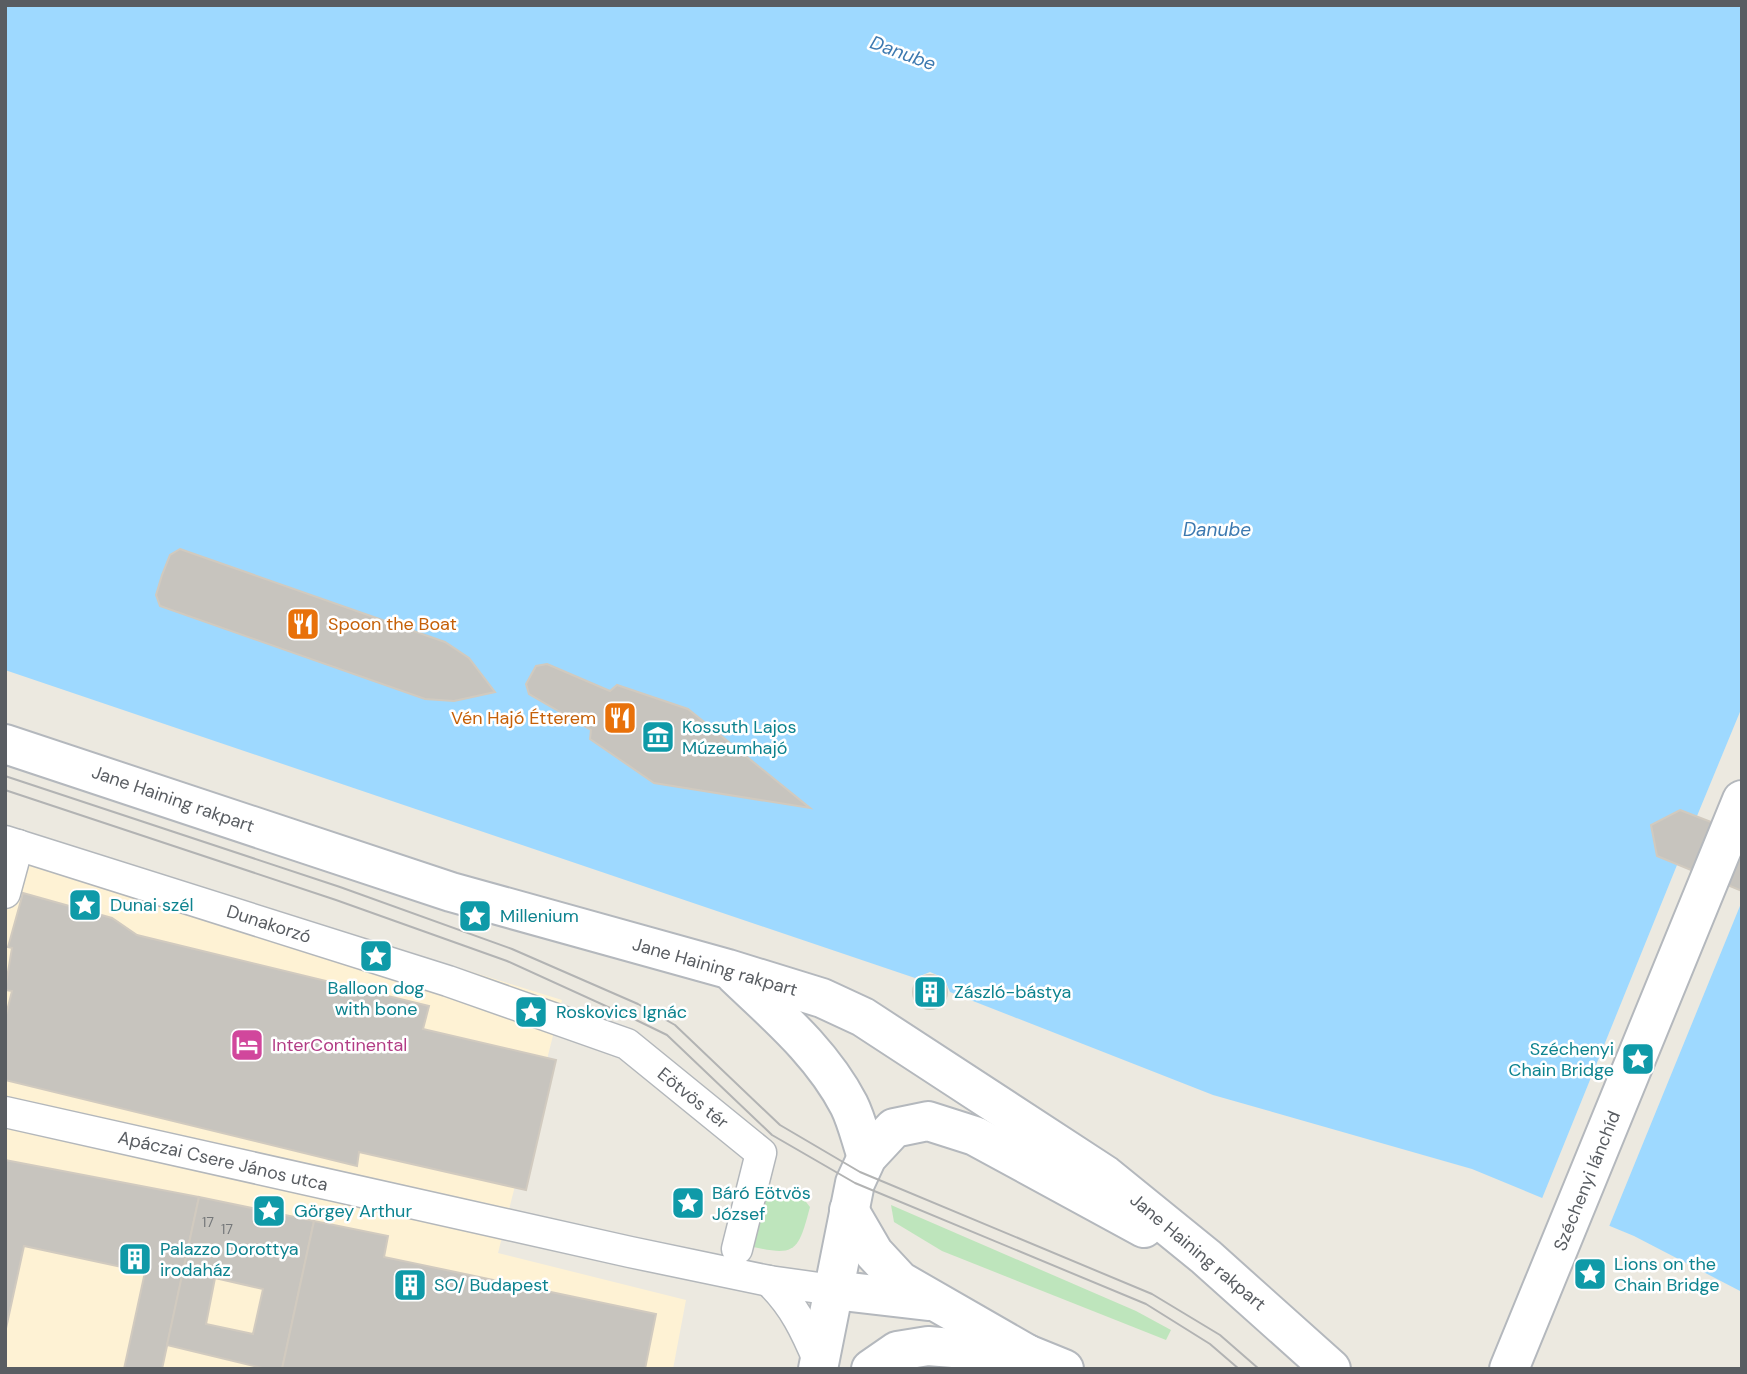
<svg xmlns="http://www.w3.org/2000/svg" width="1747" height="1374" font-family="'DM Sans',sans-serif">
<rect width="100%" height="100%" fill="#ece9e0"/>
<!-- commercial -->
<polygon fill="#fef2d4" points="5,827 562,1000 498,1253 686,1300 673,1369 5,1369"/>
<!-- green -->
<g fill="#bee5bc">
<path d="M 764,1185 L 799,1193 L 810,1207 C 798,1252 796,1257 749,1246 Z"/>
<polygon points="891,1205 1136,1311 1171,1330 1166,1340 942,1251 894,1222"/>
</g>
<!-- water -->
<polygon fill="#9ed9ff" points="5,5 1742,5 1742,1292 1634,1236 1472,1169 1213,1095 950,992 944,978 930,972 915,978 5,670"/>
<!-- pier -->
<polygon fill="#ece9e0" points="1742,707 1742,901 1608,1229 1541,1201 1677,865 1657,856 1651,825 1680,810 1697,816"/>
<!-- building -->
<g fill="#c7c4be" stroke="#d1cabf" stroke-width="2" fill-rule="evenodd">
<polygon points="180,549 445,642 469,658 495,692 454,701 425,699 160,606 156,595 162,575 170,555"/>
<polygon points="547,664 610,691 617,685 688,709 810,808 654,783 590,739 591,730 529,694 526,684 536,666"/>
<polygon points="1680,810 1742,834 1742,891 1657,856 1651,825"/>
<polygon points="23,893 112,918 137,935 429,1006 423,1029 556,1060 526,1190 359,1152 357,1166 5,1080 5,1019 12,991 5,990 12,948 8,947"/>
<circle cx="930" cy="992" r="17"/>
<polygon points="5,1160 199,1197 162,1369 124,1369 145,1272 24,1246 5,1333"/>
<path d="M 199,1197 L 314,1221 L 282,1369 L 266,1369 L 167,1345 ZM 215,1278 L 263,1289 L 253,1334 L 206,1324 Z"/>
<polygon points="314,1221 388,1236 384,1257 656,1314 645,1369 282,1369"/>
</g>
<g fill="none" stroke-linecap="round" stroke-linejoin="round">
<defs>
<g id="street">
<polyline points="5,841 448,981 627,1044 761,1153 737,1249"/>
<polyline points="5,893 18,845"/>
<polyline points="5,1112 630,1252 769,1281 833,1290"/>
<path d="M 769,1281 C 794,1305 806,1331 819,1362"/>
</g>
<g id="secondary">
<polyline points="5,744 451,892 728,969 822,998 863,1017 1105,1175 1206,1257 1331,1369"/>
<path d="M 735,975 C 777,1015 822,1053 849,1105 C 857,1121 861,1140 867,1157"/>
<polyline points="849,1210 874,1253 900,1281 1027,1354"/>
<polyline points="833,1290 928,1301"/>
<polyline points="818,1369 855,1183 867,1157 894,1128 928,1121 975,1136 1144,1228"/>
<polyline points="871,1369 897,1351 928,1346 1027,1354 1064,1369"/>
<polyline points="1509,1369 1742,800"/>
</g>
</defs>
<!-- street casing -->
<use href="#street" stroke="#b3b7bb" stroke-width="33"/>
<!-- secondary casing -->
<use href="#secondary" stroke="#b4b8bd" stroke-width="42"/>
<!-- street -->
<use href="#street" stroke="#fff" stroke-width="30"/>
<!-- secondary -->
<use href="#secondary" stroke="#fff" stroke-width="38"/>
<!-- tram -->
<g stroke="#b2b3b3" stroke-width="2">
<polyline points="5,776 340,887 512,949 638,1004 675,1025 780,1125 860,1172 1152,1294 1220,1335 1259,1369"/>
<polyline points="5,790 336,900 507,961 632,1018 667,1035 772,1135 855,1183 1146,1304 1210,1344 1239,1369"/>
</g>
</g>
<!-- icons -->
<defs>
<symbol id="restaurant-square" viewBox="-11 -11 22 22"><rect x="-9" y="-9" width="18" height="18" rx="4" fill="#e8710a" stroke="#fff"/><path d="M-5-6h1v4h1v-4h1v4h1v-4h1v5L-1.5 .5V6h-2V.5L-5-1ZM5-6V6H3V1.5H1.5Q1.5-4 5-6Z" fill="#fff"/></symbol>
<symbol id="museum-square" viewBox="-11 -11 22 22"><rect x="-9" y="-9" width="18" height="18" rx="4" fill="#0f9aa8" stroke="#fff"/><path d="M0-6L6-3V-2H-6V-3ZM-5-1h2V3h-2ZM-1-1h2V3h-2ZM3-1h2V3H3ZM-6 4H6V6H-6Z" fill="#fff"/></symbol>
<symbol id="sight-square" viewBox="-11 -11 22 22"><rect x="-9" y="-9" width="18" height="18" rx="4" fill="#0f9aa8" stroke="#fff"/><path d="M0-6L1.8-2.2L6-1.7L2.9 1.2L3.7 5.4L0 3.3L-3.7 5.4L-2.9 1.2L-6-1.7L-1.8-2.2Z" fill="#fff"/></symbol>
<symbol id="building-square" viewBox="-11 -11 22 22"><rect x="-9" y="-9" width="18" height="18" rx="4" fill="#0f9aa8" stroke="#fff"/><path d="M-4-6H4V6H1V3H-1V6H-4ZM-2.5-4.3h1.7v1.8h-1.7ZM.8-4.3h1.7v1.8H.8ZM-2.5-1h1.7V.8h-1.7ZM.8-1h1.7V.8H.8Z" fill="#fff"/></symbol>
<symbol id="hotel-square" viewBox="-11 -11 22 22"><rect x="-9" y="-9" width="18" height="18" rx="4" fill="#d1479c" stroke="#fff"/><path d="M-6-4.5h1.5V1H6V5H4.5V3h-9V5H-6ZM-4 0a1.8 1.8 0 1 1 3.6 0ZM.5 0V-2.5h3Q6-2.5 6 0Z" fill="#fff"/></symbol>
</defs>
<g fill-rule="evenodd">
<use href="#restaurant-square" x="284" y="605" width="38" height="38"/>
<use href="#restaurant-square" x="601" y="699" width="38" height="38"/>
<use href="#museum-square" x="639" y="718" width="38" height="38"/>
<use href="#sight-square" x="66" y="886" width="38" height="38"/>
<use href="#sight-square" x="456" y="897" width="38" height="38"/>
<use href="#sight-square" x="357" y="937" width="38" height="38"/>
<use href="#building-square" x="911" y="973" width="38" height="38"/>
<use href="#sight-square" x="512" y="993" width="38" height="38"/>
<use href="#hotel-square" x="228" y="1026" width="38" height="38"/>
<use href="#sight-square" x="1619" y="1040" width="38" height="38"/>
<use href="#sight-square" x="669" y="1184" width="38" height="38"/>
<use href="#sight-square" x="250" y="1192" width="38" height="38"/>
<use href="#building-square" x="116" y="1240" width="38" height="38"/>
<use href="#sight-square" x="1571" y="1255" width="38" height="38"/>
<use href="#building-square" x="391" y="1266" width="38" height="38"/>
</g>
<g text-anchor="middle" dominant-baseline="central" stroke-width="5" stroke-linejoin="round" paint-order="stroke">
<!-- number labels -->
<g font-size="14" fill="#747779">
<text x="208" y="1222">17</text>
<text x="227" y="1229">17</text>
</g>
<!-- food labels -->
<g font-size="18" fill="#c56008" stroke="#fff" text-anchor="start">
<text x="328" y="624">Spoon the Boat</text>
<text x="596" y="718" text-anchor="end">Vén Hajó Étterem</text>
</g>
<!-- culture labels -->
<g font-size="18" fill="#0d838f" stroke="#fff" text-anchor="start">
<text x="682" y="727">Kossuth Lajos<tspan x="682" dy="21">Múzeumhajó</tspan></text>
<text x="110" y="905">Dunai szél</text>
<text x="500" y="916">Millenium</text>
<text x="376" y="988" text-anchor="middle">Balloon dog<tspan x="376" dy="21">with bone</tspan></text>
<text x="954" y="992">Zászló-bástya</text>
<text x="556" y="1012">Roskovics Ignác</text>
<text x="1614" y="1049" text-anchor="end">Széchenyi<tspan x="1614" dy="21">Chain Bridge</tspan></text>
<text x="712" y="1193">Báró Eötvös<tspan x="712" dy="21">József</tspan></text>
<text x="294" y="1211">Görgey Arthur</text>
<text x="160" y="1249">Palazzo Dorottya<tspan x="160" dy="21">irodaház</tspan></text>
<text x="1614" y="1264">Lions on the<tspan x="1614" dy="21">Chain Bridge</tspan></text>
<text x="434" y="1285">SO/ Budapest</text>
</g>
<!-- street labels -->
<g font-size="18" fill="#595d62" stroke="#fff">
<text transform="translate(173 799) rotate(19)">Jane Haining rakpart</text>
<text transform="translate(269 924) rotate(18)">Dunakorzó</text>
<text transform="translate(715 967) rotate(16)">Jane Haining rakpart</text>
<text transform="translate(693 1098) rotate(39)">Eötvös tér</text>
<text transform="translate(223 1161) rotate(13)">Apáczai Csere János utca</text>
<text transform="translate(1587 1181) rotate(-68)">Széchenyi lánchíd</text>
<text transform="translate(1198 1252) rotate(40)">Jane Haining rakpart</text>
</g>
<!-- hotel labels -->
<g font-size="18" fill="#b23c85" stroke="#fff" text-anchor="start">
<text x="272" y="1045">InterContinental</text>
</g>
<!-- water labels -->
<g font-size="19" font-style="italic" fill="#3c79b0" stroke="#fff">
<text transform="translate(903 53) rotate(20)">Danube</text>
<text x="1217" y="529">Danube</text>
</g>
</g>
<!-- border -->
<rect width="1747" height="1374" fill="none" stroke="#595d62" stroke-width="14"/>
</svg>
